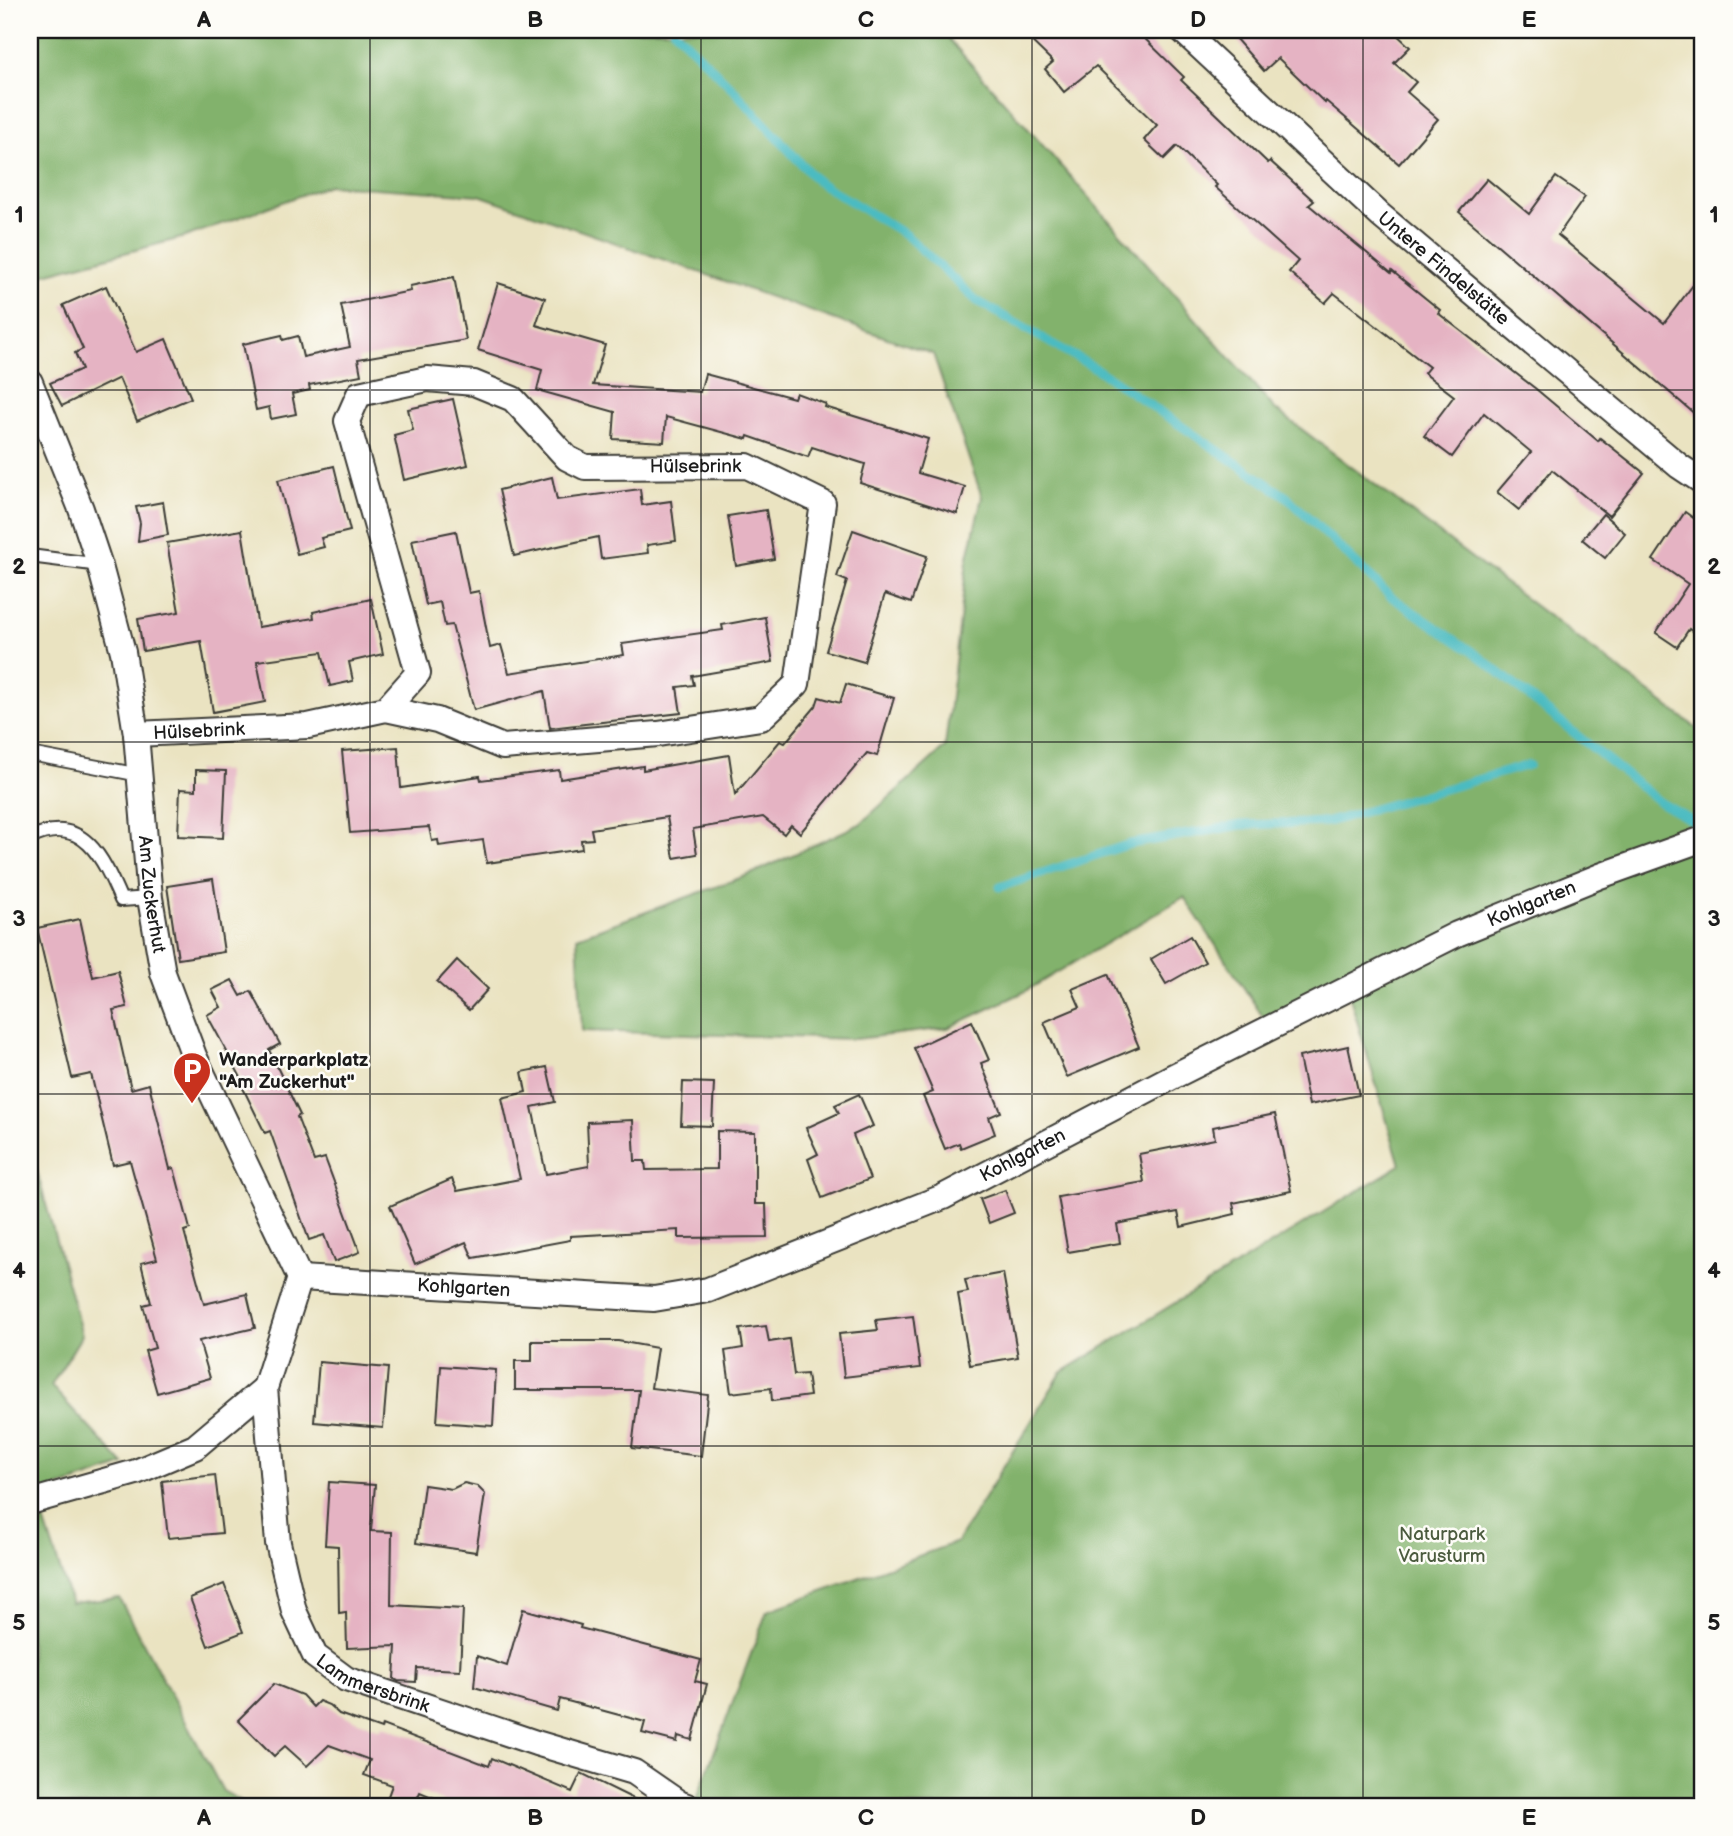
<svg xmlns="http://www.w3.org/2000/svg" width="1733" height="1836" font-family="'Balsamiq Sans',sans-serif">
<rect width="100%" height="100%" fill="#fdfcf7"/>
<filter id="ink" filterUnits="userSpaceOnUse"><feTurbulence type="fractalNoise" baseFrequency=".0143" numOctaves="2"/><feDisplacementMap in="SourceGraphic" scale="14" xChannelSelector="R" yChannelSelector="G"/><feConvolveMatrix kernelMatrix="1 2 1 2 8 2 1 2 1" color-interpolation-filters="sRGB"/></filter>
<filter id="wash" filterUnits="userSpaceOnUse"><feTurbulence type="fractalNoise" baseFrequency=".00686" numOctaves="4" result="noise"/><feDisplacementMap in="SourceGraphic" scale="28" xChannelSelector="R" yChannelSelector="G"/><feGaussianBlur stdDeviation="1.57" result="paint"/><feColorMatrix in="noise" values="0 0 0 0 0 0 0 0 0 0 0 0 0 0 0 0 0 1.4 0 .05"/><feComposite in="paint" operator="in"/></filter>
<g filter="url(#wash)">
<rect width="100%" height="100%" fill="#eae3c1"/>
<!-- forest -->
<g fill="#82b26c" stroke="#4f6744" stroke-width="2">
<polygon points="30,30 941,30 1275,409 1703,733 1703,1806 694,1806 767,1611 957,1542 1061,1373 1400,1165 1349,994 1267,1023 1184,897 1024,992 948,1028 856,1039 582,1031 577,937 751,874 860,824 945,747 967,561 982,497 933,354 479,195 329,185 185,237 30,278"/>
<polygon points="30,1146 82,1335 51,1386 124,1465 36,1495 71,1603 119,1598 223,1791 250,1806 30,1806"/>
</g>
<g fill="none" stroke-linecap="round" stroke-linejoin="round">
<!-- stream -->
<g stroke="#4cbbc1" stroke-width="9">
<polyline points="674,30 732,88 817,181 906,235 977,301 1095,368 1287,497 1390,596 1480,657 1661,803 1693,821"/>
<polyline points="1000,887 1130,844 1241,825 1328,822 1529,765"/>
</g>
</g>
<g id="blocks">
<!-- building -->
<g fill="#e5b3c3">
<polygon points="1020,30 1136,30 1184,77 1181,80 1268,163 1270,161 1314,201 1309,205 1391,273 1392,271 1440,310 1438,313 1536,389 1598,441 1600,438 1644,473 1609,516 1552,470 1519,510 1497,492 1531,452 1484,413 1452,457 1424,436 1454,396 1424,373 1429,367 1334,293 1325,303 1289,272 1298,261 1215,187 1217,185 1177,146 1164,159 1144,140 1157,125 1096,66 1064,92 1045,69 1053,62"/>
<polygon points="1228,30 1392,30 1410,47 1394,63 1416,82 1407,92 1438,119 1399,164 1326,101 1325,103 1278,58 1264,71"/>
<polygon points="1556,177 1585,197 1558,235 1664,323 1703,272 1703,421 1459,212 1487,179 1529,214"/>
<polygon points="454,277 466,340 358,359 361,375 309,385 310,390 292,394 296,414 271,419 269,407 256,410 243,344 282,335 283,340 298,336 303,357 350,347 341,305 411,291 410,286"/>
<polygon points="498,283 545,298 536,325 605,345 593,385 700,392 705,374 794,398 796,393 826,404 825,407 928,439 918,473 965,487 957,514 860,483 865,464 812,447 808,457 748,436 747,439 666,417 664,442 613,439 615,412 537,390 542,370 478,350"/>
<polygon points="106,286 136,352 166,339 191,398 137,421 119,378 62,406 50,383 82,369 75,353 83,349 63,305"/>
<polygon points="453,399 468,465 404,480 394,435 413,430 408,409"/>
<polygon points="334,466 350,531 321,538 324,547 297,554 278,480"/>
<polygon points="552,477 557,500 640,489 642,505 671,501 676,541 647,545 648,553 601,559 598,537 514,556 499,490"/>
<polygon points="163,502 168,535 138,541 140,523 136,507"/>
<polygon points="766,510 774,559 736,566 728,516"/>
<polygon points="1685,512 1703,525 1703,639 1689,629 1677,647 1656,633 1688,584 1653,560"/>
<polygon points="1603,514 1625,533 1605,558 1582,539"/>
<polygon points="242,530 258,627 314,618 313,612 371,599 383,654 349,662 353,681 330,686 322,652 257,661 265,702 213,712 201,641 143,651 138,619 179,612 167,543"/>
<polygon points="853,530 927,556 911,603 885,594 864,662 826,651 847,581 837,577"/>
<polygon points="456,531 469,593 479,591 490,648 501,645 509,673 624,655 622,644 723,630 722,625 765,617 773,662 692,676 694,685 677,687 681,713 550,728 544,691 474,710 452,625 445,626 440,602 426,605 412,540"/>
<polygon points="846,684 894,698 877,756 867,753 800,833 791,825 784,834 763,817 693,829 697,854 674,858 667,817 591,829 593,839 581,840 582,849 487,863 483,840 439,846 438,840 432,841 429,827 350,833 342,751 398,747 401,788 480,776 481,780 559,770 560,779 643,766 643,770 729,755 735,795 780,741 785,743 816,706 819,697 840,703"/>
<polygon points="196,770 226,771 223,838 178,836 180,789 196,790"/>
<polygon points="213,879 224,952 178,959 167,886"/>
<polygon points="80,919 93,977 118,971 127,1007 113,1010 131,1089 149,1084 170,1169 174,1168 190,1229 184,1231 204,1304 247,1294 255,1328 199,1341 210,1378 157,1393 145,1351 155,1348 143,1305 151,1303 141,1263 157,1259 130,1161 113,1165 91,1074 72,1078 37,928"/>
<polygon points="1190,936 1205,962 1166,984 1151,959"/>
<polygon points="457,960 488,989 469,1010 437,982"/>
<polygon points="1108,974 1139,1047 1067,1077 1044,1022 1080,1007 1072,989"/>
<polygon points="232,980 241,996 251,991 280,1044 269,1050 300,1115 297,1117 314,1161 325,1158 360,1252 334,1262 324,1235 309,1240 270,1131 265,1133 242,1086 245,1085 207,1015 221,1007 212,990"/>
<polygon points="972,1021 989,1060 981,1063 1001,1112 989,1117 995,1134 961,1148 959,1143 945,1149 923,1096 933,1092 914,1048"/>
<polygon points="1348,1046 1359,1095 1309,1105 1299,1057"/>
<polygon points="547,1067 555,1102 532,1107 546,1174 589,1166 587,1122 633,1120 635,1161 645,1161 646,1170 717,1169 717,1131 755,1132 755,1204 766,1204 767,1237 679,1238 679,1230 570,1236 570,1240 473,1258 466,1242 415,1264 390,1206 452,1179 457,1191 520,1179 502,1098 526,1092 522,1072"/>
<polygon points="683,1082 714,1083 712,1126 681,1125"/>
<polygon points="859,1094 873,1126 853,1135 870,1179 822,1198 808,1159 818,1154 806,1128 839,1113 835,1105"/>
<polygon points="1275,1114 1291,1191 1233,1203 1235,1214 1181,1227 1178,1212 1117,1224 1120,1243 1068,1252 1058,1197 1144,1182 1139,1154 1215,1139 1213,1127"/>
<polygon points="1005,1190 1014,1213 989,1223 980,1199"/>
<polygon points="1003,1273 1018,1357 970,1365 958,1294 968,1292 965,1280"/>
<polygon points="913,1316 920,1368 844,1377 839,1334 878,1330 876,1320"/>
<polygon points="766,1326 769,1342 789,1339 794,1375 807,1374 810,1396 772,1401 771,1388 731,1393 725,1351 743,1348 740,1329"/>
<polygon points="532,1341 618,1341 657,1348 651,1388 708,1395 701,1456 632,1448 639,1390 515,1390 515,1361 532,1361"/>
<polygon points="319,1362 388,1368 383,1428 314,1422"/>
<polygon points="441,1366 496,1370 493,1426 437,1422"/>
<polygon points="215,1475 222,1533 168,1538 162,1481"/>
<polygon points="329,1482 375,1485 371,1531 392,1532 391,1605 463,1609 460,1670 417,1668 416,1682 398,1681 394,1679 396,1646 347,1648 346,1612 339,1613 338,1546 325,1545"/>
<polygon points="464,1483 477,1486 485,1494 476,1552 416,1543 424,1485 452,1489"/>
<polygon points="224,1584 243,1632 208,1646 190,1598"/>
<polygon points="523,1609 581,1625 580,1628 701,1660 695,1681 707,1684 692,1740 678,1736 677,1742 642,1733 645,1722 560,1699 557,1711 474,1687 477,1656 507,1666"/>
<polygon points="274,1684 302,1695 313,1707 319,1701 329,1705 339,1714 381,1729 382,1725 489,1766 492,1758 572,1792 581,1773 648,1806 454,1806 420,1792 414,1806 406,1806 387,1799 392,1785 364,1775 370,1760 329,1745 307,1766 285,1746 274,1756 238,1720"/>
</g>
</g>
</g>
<g filter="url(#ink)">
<use href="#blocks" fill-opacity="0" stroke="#3b3a35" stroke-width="2"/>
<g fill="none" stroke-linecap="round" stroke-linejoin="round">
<defs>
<g id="service">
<polyline points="30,556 100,565"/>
<polyline points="30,754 140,775"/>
<path d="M 30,838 C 83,813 103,858 121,900 L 150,898"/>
</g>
<g id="minor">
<path id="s1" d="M 1182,30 L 1381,216 L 1679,466 L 1703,482"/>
<path id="s2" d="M 30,382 L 81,509 L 100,566 L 123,652 L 136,734 L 150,898 L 163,973 L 194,1056 L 300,1278 L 265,1388 L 278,1543 L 294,1611 L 315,1656 L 346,1679 L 536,1743 L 634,1772 L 679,1803 L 687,1806"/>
<path id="s3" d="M 136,734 L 308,726 L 386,709 L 418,673 L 347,421 L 359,394 L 427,379 L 474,383 L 513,399 L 567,458 L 585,467 L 747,466 L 823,503 L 797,684 L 761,718 L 658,734 L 503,747 L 437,720 L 386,709"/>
<path id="s4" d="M 300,1278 L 654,1299 L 708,1290 L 943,1197 L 1172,1077 L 1457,934 L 1600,876 L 1703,839"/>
<polyline points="30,1502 136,1472 195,1447 265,1388"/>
</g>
</defs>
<!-- service casing -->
<use href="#service" stroke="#3b3a35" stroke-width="16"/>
<!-- minor casing -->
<use href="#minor" stroke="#3b3a35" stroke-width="28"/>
<!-- service -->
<use href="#service" stroke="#fff" stroke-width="12"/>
<!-- minor -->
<use href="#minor" stroke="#fff" stroke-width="24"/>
</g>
</g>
<!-- grid -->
<path fill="none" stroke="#1c1c1c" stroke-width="2" stroke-opacity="0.55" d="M 370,30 L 370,1806M 701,30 L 701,1806M 1032,30 L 1032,1806M 1363,30 L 1363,1806M 30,390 L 1703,390M 30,742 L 1703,742M 30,1094 L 1703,1094M 30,1446 L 1703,1446"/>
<!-- icons -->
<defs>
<symbol id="parking-pin" viewBox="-11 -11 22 30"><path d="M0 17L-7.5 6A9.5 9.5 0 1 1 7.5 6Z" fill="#c8321e" stroke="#fdfcf7"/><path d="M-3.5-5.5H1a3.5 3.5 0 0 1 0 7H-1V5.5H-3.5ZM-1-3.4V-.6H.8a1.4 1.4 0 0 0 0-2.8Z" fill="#fff"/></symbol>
</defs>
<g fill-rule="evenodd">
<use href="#parking-pin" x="170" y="1049" width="44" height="60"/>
</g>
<g text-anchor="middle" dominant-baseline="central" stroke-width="5" stroke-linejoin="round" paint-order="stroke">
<!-- street labels -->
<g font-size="19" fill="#1c1c1c" stroke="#fdfcf7">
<text stroke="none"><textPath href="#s1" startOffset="354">Untere Findelstätte</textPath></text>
<text stroke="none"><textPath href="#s3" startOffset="961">Hülsebrink</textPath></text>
<text stroke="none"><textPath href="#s3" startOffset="63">Hülsebrink</textPath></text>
<text stroke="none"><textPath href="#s2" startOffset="530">Am Zuckerhut</textPath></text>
<text stroke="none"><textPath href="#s4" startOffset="1320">Kohlgarten</textPath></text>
<text stroke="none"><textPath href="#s4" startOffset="752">Kohlgarten</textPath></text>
<text stroke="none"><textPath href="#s4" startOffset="164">Kohlgarten</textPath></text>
<text stroke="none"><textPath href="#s2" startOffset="1400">Lammersbrink</textPath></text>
</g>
<!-- poi labels -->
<g font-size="19" font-weight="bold" fill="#1c1c1c" stroke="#fdfcf7" text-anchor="start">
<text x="219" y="1060">Wanderparkplatz<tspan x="219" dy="22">"Am Zuckerhut"</tspan></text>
</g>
<!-- park labels -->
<g font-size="19" fill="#4b5b3e" stroke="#fdfcf7">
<text x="1442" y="1534">Naturpark<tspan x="1442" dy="22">Varusturm</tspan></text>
</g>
</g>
<!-- margin -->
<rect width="1733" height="1836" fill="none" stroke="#fdfcf7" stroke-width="77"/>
<rect x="38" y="38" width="1656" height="1760" fill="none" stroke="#1c1c1c" stroke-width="2.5"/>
<g font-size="23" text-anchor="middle" font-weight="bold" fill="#1c1c1c">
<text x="204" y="27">A</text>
<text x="535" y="27">B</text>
<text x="866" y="27">C</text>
<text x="1198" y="27">D</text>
<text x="1529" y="27">E</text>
<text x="19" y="222">1</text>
<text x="1714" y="222">1</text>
<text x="19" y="574">2</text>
<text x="1714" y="574">2</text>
<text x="19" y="926">3</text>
<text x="1714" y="926">3</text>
<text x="19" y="1278">4</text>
<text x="1714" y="1278">4</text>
<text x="19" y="1630">5</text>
<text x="1714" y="1630">5</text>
<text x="204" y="1825">A</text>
<text x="535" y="1825">B</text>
<text x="866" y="1825">C</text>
<text x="1198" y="1825">D</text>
<text x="1529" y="1825">E</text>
</g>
</svg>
